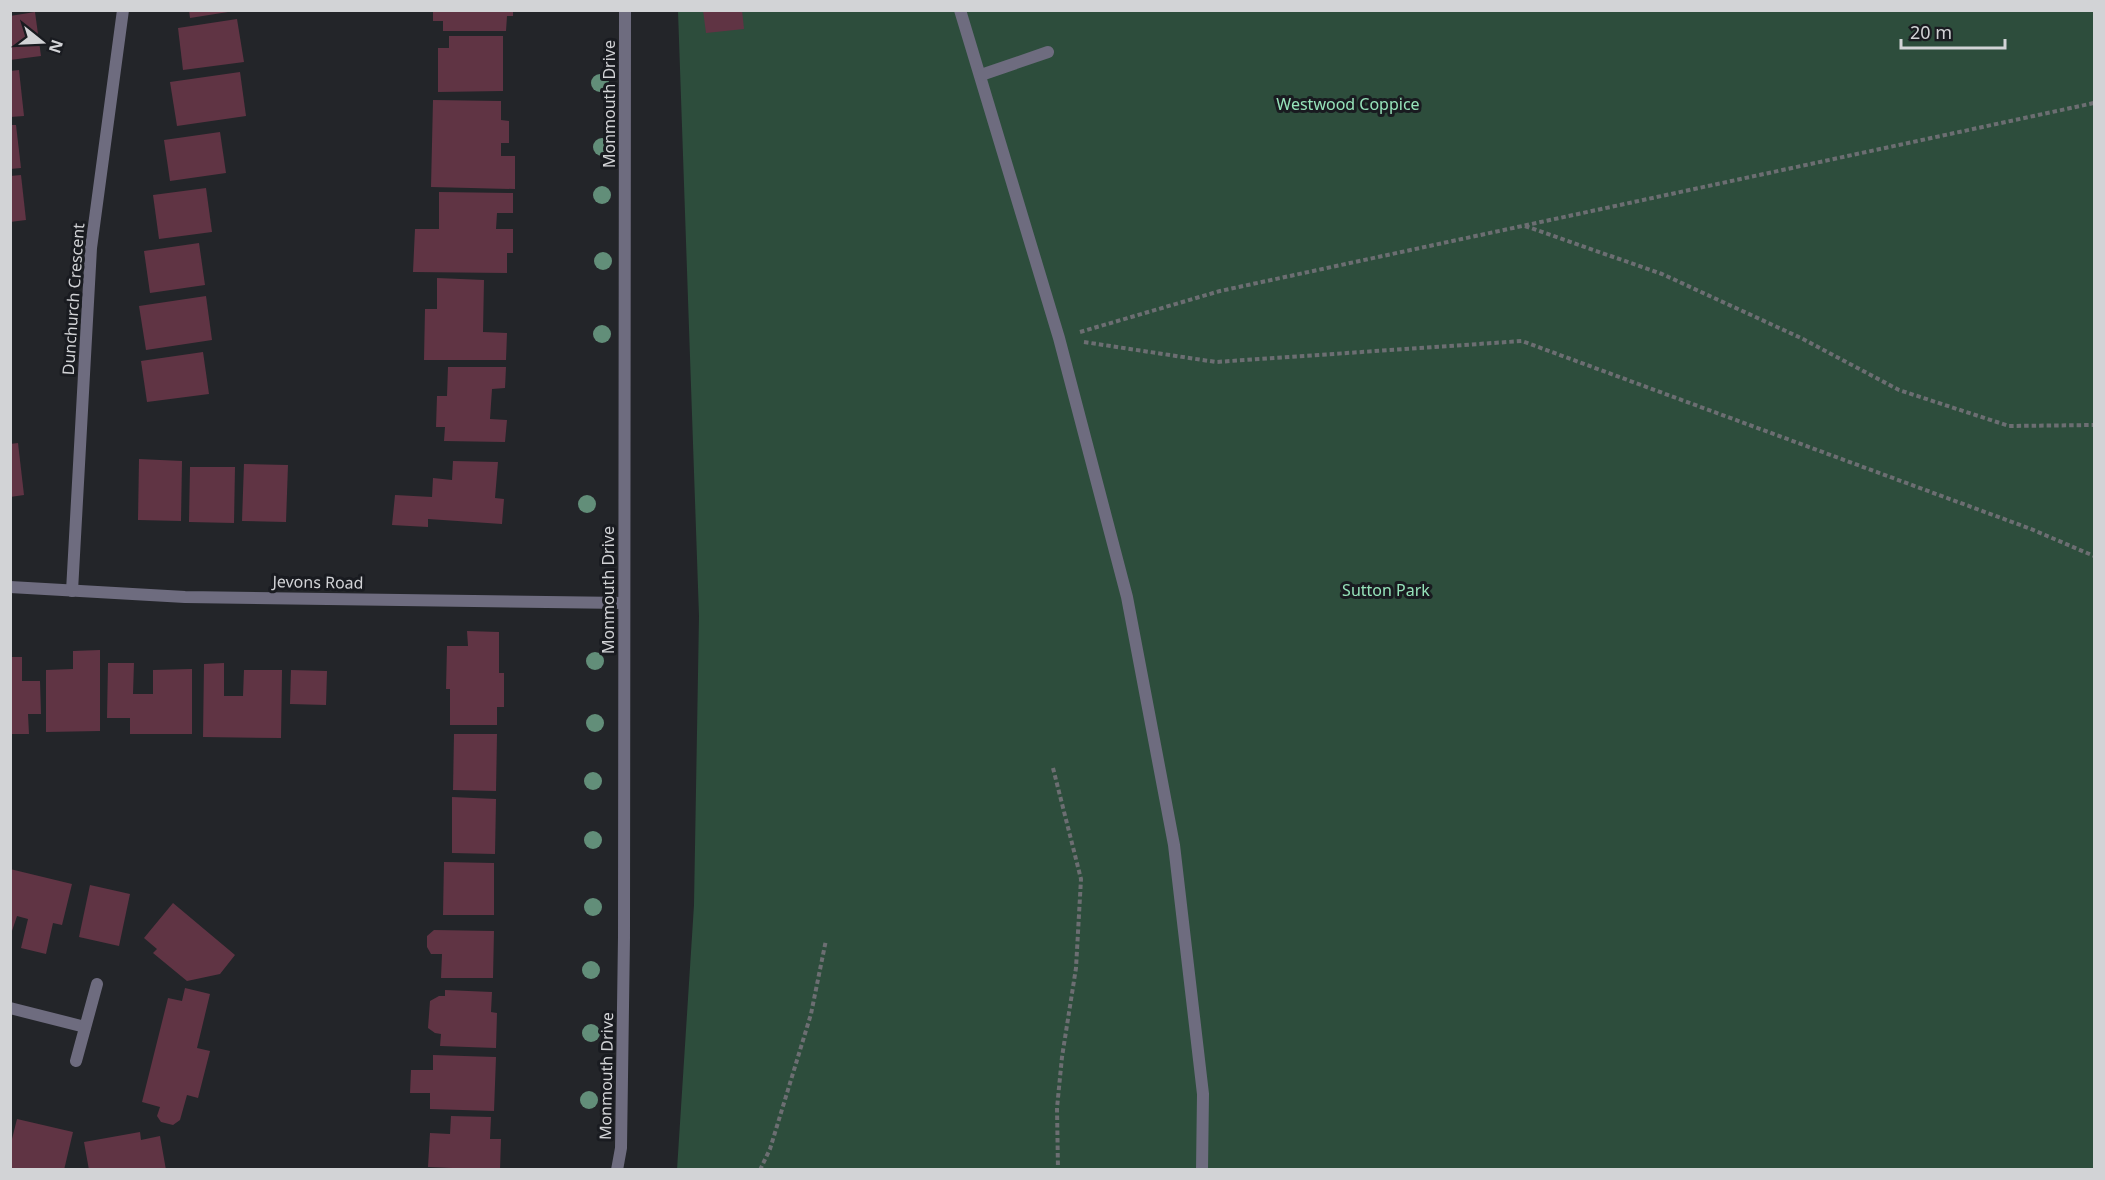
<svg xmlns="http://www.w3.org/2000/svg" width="2105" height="1180" font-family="'Noto Sans',sans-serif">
<rect width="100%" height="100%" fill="#232529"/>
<!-- green -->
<polygon fill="#2d4d3c" points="678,11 2094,11 2094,1169 677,1170 694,905 699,616"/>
<!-- building -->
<g fill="#603444">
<polygon points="189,10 228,10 228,12 190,18"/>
<polygon points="433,10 513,10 513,16 507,16 506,31 443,31 443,21 433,21"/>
<polygon points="703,10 742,10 744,29 706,33"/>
<polygon points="35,12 41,56 10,60 10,16"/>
<polygon points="237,19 244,62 183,70 178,28"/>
<polygon points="449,36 503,36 503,91 438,92 438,48 449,48"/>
<polygon points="19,70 24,116 10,117 10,71"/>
<polygon points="240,72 246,116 177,126 170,82"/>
<polygon points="433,100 501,101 501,120 509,121 509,143 501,143 501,156 515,156 515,189 431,187"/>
<polygon points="10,125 16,125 21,168 10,169"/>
<polygon points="220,132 226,173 170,181 164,140"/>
<polygon points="21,175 26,220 10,222 10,176"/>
<polygon points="206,188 212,232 159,239 153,195"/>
<polygon points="439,192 513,193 513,213 497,213 496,229 513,229 513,253 507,253 507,273 413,272 415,229 439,229"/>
<polygon points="199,243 205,285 150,293 144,251"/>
<polygon points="437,278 484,280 483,332 507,333 506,360 424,360 425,309 437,309"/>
<polygon points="206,296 212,340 146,350 139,306"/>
<polygon points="203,352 209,394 147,402 141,361"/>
<polygon points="448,367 506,367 505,388 492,389 490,419 507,420 505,442 444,441 445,427 436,427 437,396 447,396"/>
<polygon points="18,443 24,495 10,497 10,444"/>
<polygon points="139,459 182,461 181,521 138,520"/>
<polygon points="453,461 498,462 495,498 504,499 502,524 428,519 428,527 392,525 395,495 432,497 433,478 452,480"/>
<polygon points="244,464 288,465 286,522 242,521"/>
<polygon points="190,467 235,467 234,523 189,522"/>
<polygon points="467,631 499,632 499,673 504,673 504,707 497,707 497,725 450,725 450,689 446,689 447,646 468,646"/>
<polygon points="100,650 100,731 46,732 46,670 73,669 73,651"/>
<polygon points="10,657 22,657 22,681 40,681 41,714 28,714 29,734 10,734"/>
<polygon points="108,663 134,663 133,694 153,694 153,670 192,669 192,734 130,734 130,718 107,718"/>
<polygon points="224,663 224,696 243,696 244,670 282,670 281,738 203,737 204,664"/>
<polygon points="291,670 327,671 326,705 290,704"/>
<polygon points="454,734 497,734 496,791 453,790"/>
<polygon points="452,797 496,799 495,854 452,853"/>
<polygon points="444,862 494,863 494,915 443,915"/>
<polygon points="10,869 72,884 62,925 53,923 46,954 21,948 28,919 17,916 10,937"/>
<polygon points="90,885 130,894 119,946 79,937"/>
<polygon points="173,903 235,955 220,974 187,981 153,953 157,949 144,938"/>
<polygon points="434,930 494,931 493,978 441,978 442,954 431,954 427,947 427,936"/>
<polygon points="185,988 210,994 197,1048 210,1051 198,1098 187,1095 180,1120 173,1125 161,1122 157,1116 160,1107 142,1102 168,998 182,1001"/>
<polygon points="445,990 492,992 491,1012 497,1013 496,1048 440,1046 441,1034 435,1033 428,1028 430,1001 439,996 445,996"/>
<polygon points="433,1055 496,1057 494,1111 430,1109 430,1093 410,1093 411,1070 433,1070"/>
<polygon points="451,1116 491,1117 490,1139 501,1139 500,1170 428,1167 430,1133 450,1134"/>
<polygon points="17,1119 73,1132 64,1170 10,1170 10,1147"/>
<polygon points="140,1132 141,1140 160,1136 166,1170 89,1170 84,1142"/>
</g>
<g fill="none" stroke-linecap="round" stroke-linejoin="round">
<!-- path -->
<g stroke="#6c6e72" stroke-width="4" stroke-dasharray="4.5 3" stroke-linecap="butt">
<polyline points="1525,226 1662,274 1801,338 1899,390 2009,426 2094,425"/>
<polyline points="1080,332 1220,291 2094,103"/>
<polyline points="1084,342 1216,362 1522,341 2031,529 2094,556"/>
<polyline points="1053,768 1081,879 1076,968 1062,1057 1057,1108 1058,1170"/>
<polyline points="760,1170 770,1149 811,1014 826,940"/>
</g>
<!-- service -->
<g stroke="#6e6c7f" stroke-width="12">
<polyline points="960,10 1059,338 1127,597 1174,845 1203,1094 1202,1170"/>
<polyline points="981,75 1048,52"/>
</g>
<!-- minor -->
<g stroke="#6e6c7f" stroke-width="12">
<polyline points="10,587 185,597 624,603"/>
<polyline points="72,591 91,248 123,10"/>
<polyline points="10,1008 85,1027"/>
<polyline points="76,1061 97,984"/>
</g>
<!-- tertiary -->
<polyline stroke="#6e6c7f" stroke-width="12" points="617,1170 621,1148 624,937 625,10"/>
</g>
<!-- trees -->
<g fill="#628e79">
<circle cx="600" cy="83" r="9"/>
<circle cx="602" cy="147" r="9"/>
<circle cx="602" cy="195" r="9"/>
<circle cx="603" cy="261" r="9"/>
<circle cx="602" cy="334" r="9"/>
<circle cx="587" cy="504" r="9"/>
<circle cx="595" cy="661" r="9"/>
<circle cx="595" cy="723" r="9"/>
<circle cx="593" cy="781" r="9"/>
<circle cx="593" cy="840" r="9"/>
<circle cx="593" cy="907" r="9"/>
<circle cx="591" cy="970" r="9"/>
<circle cx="591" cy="1033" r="9"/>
<circle cx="589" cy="1100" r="9"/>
</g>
<g text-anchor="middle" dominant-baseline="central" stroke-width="6" stroke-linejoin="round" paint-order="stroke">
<!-- street labels -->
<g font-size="16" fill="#d2d3d6" stroke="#191b20">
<text transform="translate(609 104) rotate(-90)">Monmouth Drive</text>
<text transform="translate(73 299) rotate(-86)">Dunchurch Crescent</text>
<text transform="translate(318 582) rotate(1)">Jevons Road</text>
<text transform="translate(608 590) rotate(-90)">Monmouth Drive</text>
<text transform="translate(606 1076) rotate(-89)">Monmouth Drive</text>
</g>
<!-- park labels -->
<g font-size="16" fill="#96e3ba" stroke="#191b20">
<text x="1348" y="104">Westwood Coppice</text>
<text x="1386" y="590">Sutton Park</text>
</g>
</g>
<!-- border -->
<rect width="2105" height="1180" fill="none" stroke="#d2d3d6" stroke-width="24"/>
<!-- north arrow -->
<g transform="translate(42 42) rotate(108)" stroke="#191b20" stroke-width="4.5" paint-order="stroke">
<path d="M0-4.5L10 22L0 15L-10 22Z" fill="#d2d3d6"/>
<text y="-9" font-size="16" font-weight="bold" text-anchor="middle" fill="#d2d3d6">N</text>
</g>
<!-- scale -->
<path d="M1901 39v9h104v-9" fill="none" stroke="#d2d3d6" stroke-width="3"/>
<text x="1910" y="39" font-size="18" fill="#d2d3d6" stroke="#191b20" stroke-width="4.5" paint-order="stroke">20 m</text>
</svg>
